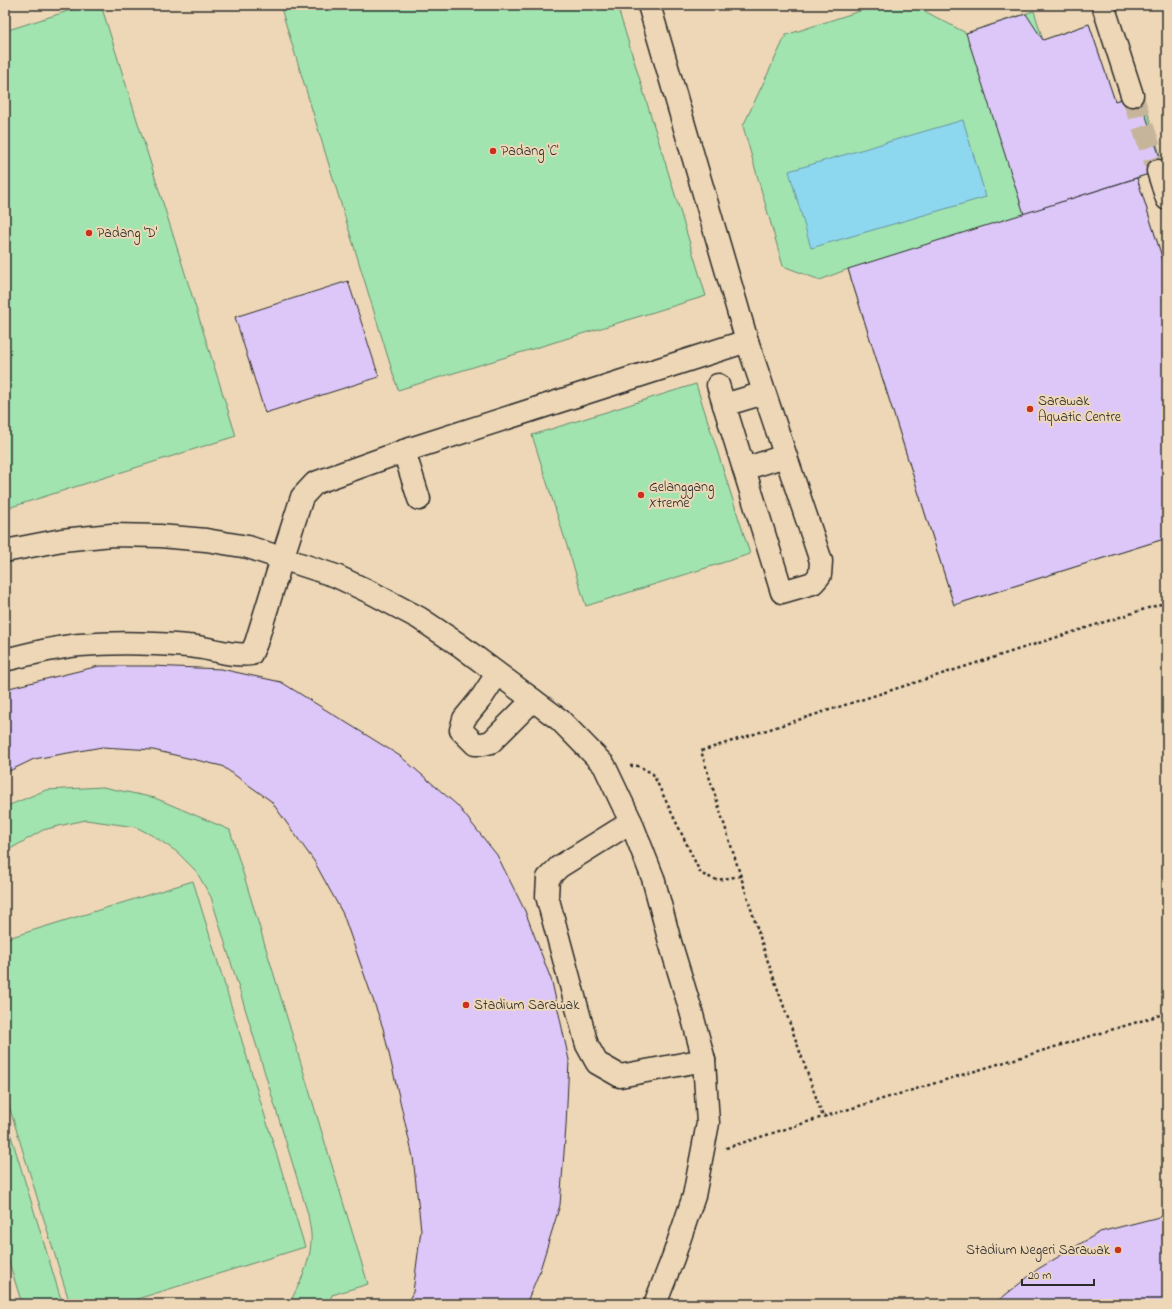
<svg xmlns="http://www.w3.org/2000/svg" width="1172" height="1309" font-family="'Indie Flower',sans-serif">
<rect width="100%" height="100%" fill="#edd7b6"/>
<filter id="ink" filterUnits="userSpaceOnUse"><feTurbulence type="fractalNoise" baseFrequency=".025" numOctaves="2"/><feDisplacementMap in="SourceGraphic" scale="8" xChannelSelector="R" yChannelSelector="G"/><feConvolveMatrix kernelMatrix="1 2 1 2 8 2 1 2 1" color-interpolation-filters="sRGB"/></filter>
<g filter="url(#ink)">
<!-- green -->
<g fill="#a1e4af" stroke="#66886d">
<polygon points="87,5 101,5 236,436 5,509 5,31"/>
<polygon points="280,5 617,5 706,296 398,390"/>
<polygon points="878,5 913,5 966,33 1034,11 1043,40 1089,24 1115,101 1138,93 1143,96 1164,169 1137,178 1167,273 1167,538 954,605 848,269 820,280 783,266 743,126 786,35"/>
<polygon points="696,384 750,554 586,606 532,435"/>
<path d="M 103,787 L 155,798 L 230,830 L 368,1284 L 332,1295 L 328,1304 L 289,1304 C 299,1285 310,1264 311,1242 C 312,1233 309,1223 308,1214 L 211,897 L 196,871 L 177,852 L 155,837 L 136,827 L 86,820 L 67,824 L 43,830 L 5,852 L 5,807 L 46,790 Z"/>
<polygon points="193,881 305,1247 121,1304 70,1304 5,1093 5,939"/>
<polygon points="5,1116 60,1296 65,1304 22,1304 5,1249"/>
</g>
<!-- water -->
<polygon fill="#8ed8ef" stroke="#6693a1" points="963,120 986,197 811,248 789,171"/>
<!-- building -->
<g fill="#dcc7f8" stroke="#2b2b2b">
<polygon points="1026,14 1043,40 1089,24 1115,101 1138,93 1164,169 1024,214 966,33"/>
<polygon points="1137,178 1167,273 1167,538 954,605 848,269"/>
<polygon points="348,281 379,377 265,413 235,317"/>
<polygon points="99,666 151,666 221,669 281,682 400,756 457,805 497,855 525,911 552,982 569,1060 566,1126 560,1205 539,1273 526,1304 407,1304 413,1292 421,1230 413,1157 383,1028 343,914 314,861 271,801 222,766 153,750 102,747 34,759 5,773 5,689"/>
<polygon points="1167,1215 1167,1303 1161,1304 994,1304 1038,1269 1100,1232"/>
</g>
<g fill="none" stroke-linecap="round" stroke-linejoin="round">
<!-- minor-tunnel -->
<polyline stroke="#c6b59a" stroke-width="22" stroke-dasharray="22 11" stroke-linecap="butt" points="1132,95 1158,171"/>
<defs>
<g id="minor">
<polyline points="1103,5 1132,95"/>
<polyline points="1158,171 1167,199"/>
<polyline points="718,385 744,469 785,456"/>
<polyline points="724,405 764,393"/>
<polyline points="404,451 419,499"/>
<polyline points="744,469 782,592 813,583 820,575 821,561 747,341"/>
<polyline points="5,551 62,540 112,535 160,536 206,540 248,547 336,576 374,594 419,618 458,644 560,720 604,765 631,822 653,878 670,942 691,1011 704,1060 708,1123 694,1196 673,1258 655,1304"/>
<path d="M 5,660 C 30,654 55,647 80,645 C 115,642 152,643 188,646 C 209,647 230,657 251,654 L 256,643 L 282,559 L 302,497 L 315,483 L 404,451 L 747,341 L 649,5"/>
<polyline points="497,674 482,697 464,719 461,730 475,744 483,744 491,742 533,700"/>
<polyline points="631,822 559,867 548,878 547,896 587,1045 597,1063 620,1076 704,1060"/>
</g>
</defs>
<!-- minor casing -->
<use href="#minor" stroke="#2b2b2b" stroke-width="25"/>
<!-- path -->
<g stroke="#2b2b2b" stroke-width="2.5" stroke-dasharray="3 3" stroke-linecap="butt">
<polyline points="1167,602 701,751 767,959 823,1117 1167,1013"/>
<polyline points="630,766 639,766 653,774 701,874 717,880 741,876"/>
<polyline points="726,1148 823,1117"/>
</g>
<!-- minor -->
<use href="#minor" stroke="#edd7b6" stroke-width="22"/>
</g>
</g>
<!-- markers -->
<g fill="#c8321e" stroke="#edd7b6" stroke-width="1.5">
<circle cx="493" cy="151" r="4"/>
<circle cx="89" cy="233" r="4"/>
<circle cx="1030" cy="409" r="4"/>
<circle cx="641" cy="495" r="4"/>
<circle cx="466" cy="1005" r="4"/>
<circle cx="1118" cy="1250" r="4"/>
</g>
<g text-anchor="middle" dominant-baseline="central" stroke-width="4" stroke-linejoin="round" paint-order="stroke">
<!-- poi labels -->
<g font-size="14" fill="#2b2b2b" stroke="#edd7b6" text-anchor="start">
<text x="501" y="151">Padang 'C'</text>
<text x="97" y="233">Padang 'D'</text>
<text x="1038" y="401">Sarawak<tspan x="1038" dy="16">Aquatic Centre</tspan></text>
<text x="649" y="487">Gelanggang<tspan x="649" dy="16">Xtreme</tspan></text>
<text x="474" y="1005">Stadium Sarawak</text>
<text x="1110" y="1250" text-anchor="end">Stadium Negeri Sarawak</text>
</g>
</g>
<!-- margin -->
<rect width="1172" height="1309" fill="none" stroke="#edd7b6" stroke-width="20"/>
<rect x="10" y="10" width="1152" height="1289" fill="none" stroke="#2b2b2b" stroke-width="1.5" filter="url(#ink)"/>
<!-- scale -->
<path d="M1022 1279v6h72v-6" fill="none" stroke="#2b2b2b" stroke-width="2"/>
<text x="1028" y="1279" font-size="12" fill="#2b2b2b" stroke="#edd7b6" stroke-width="3" paint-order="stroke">20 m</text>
</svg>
